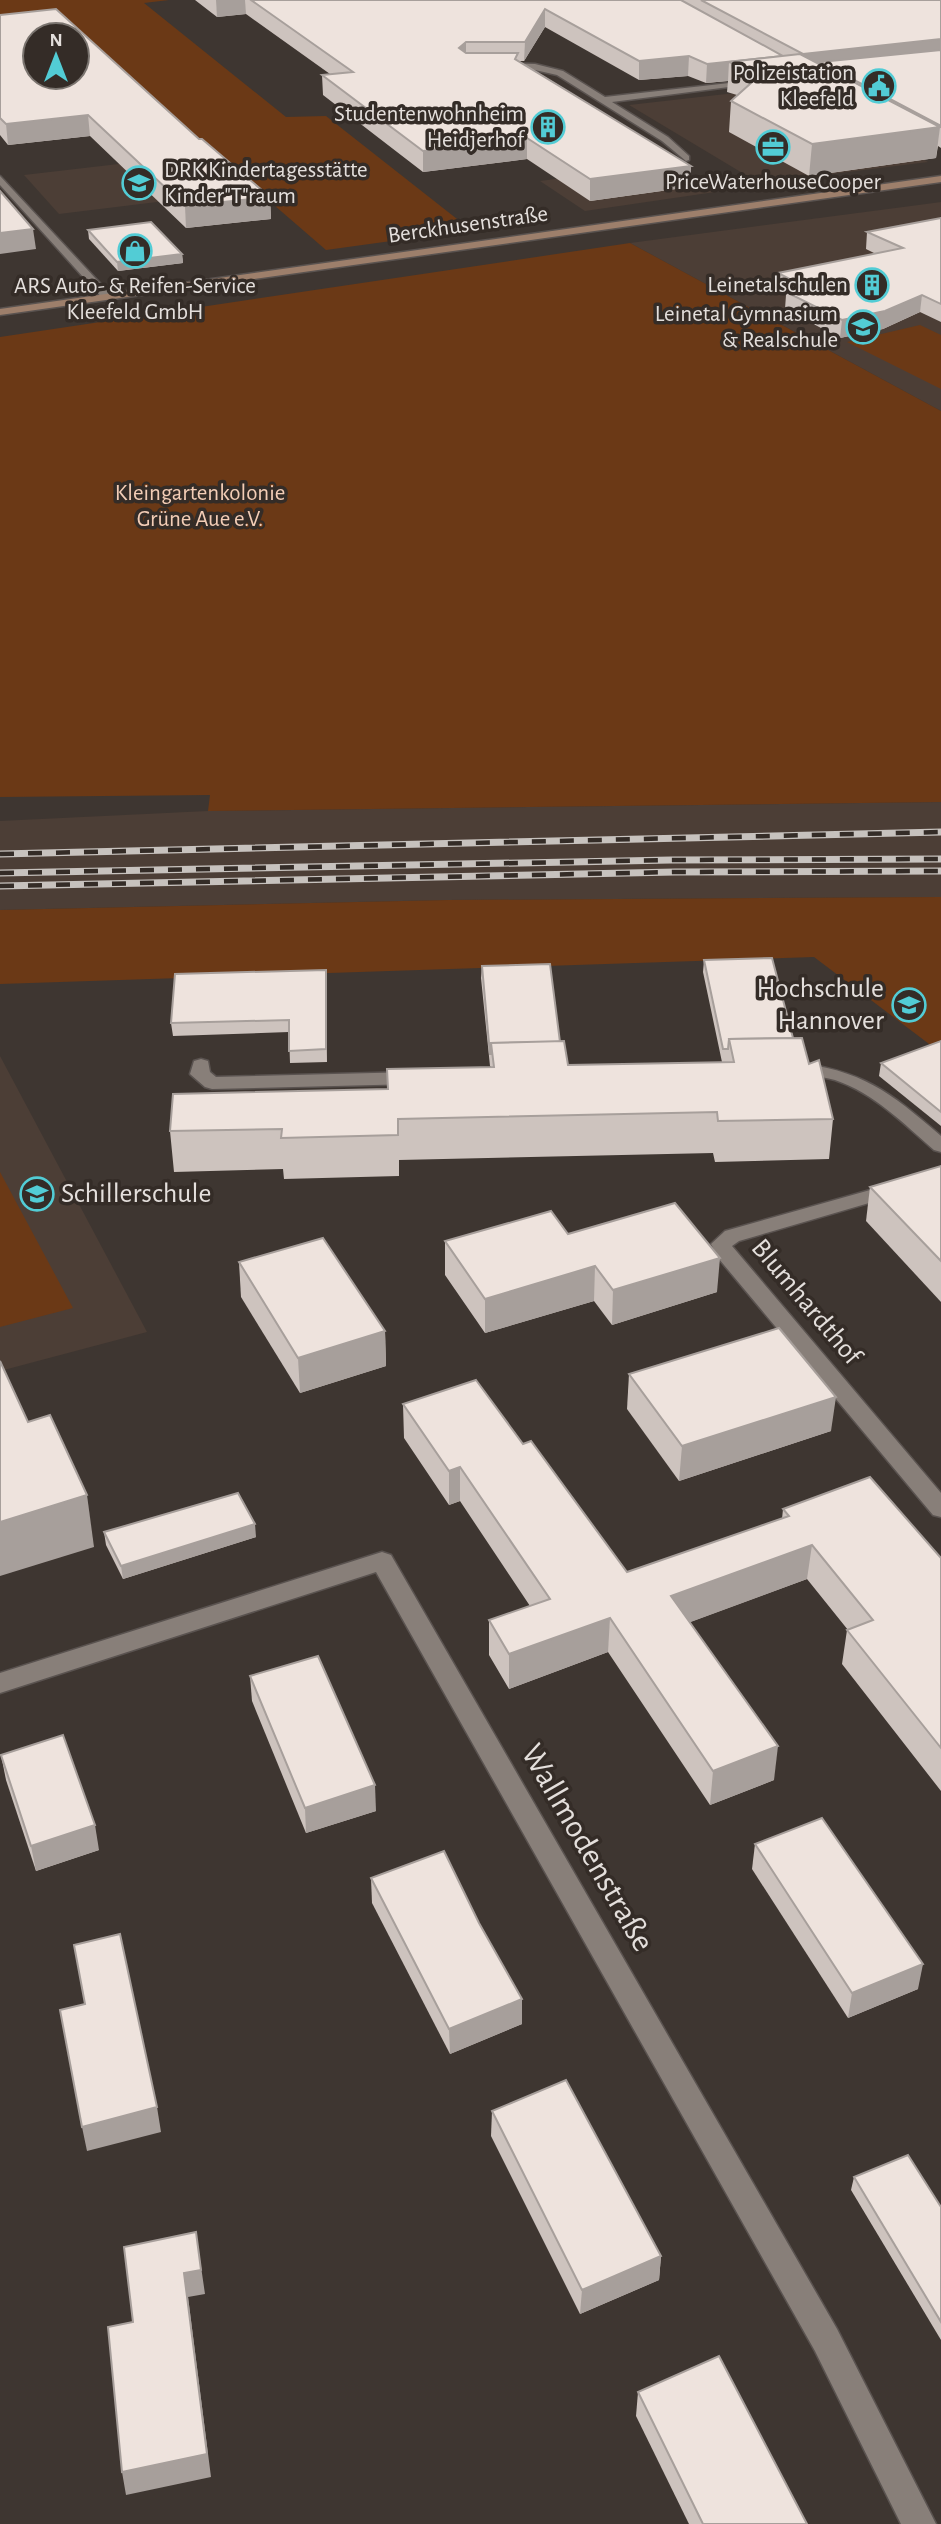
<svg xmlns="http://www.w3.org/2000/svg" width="941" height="2524" font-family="'Alegreya Sans',sans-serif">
<rect width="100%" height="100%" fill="#3e3631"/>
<!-- built -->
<g fill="#4c3e36">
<polygon points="789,87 928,162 759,183 629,105"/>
<polygon points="213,153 255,190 59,214 24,175"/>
<polygon points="667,164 715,192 585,211 540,181"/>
<polygon points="941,202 941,411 630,243 911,206"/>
<polygon points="941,802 941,897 448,900 0,910 0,821 208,811"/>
<polygon points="0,1056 147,1332 0,1371"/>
</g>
<!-- green -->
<g fill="#6b3916">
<polygon points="0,0 169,0 144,3 286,117 326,116 471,230 326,250 77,35 0,21"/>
<polygon points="630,243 941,411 941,802 208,811 210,795 0,797 0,337"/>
<polygon points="920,325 941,335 941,389 847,342"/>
<polygon points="941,897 941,1053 814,957 0,984 0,910 448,900"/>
<polygon points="0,1172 73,1308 0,1327"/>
</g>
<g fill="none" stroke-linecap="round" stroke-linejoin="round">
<defs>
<g id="street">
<polygon points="502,63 535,64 563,71 605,97 756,80 760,83 612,102 668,137 689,156 689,160 686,161 662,141 557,75 535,70 499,68 499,64"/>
<polygon points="0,176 111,295 111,299 103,299 0,185"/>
<polygon points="201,1059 208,1061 210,1072 216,1077 414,1072 424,1078 414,1084 212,1089 205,1087 190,1074 194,1061"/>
<path d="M 792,1062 C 862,1070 889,1091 941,1136 L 941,1152 L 934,1150 C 904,1124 874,1093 835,1080 C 818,1075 802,1076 785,1072 L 782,1068 L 785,1064 Z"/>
<polygon points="941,1170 941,1182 739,1241 732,1246 941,1493 941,1517 933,1515 719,1259 711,1244 725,1231"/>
<polygon points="382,1552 391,1555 837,2329 936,2524 901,2524 815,2351 376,1572 0,1693 0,1673"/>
</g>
<polygon id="secondary" points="941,176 941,182 0,315 0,309"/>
</defs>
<!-- street casing -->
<use href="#street" stroke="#5a5350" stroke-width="3"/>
<!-- secondary casing -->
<use href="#secondary" stroke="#5a5350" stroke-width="3"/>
<!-- street -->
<use href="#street" fill="#887f79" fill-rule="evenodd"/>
<!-- secondary -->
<use href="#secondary" fill="#9d7f6b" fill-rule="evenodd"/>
<defs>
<g id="rail">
<polyline points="0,854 941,832"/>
<polyline points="0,873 671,860 941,859"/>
<polyline points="0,886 675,872 941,871"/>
</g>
</defs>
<!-- rail casing -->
<use href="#rail" stroke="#c7c2be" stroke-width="7"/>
<!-- rail -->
<use href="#rail" stroke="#342c27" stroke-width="4.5" stroke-dasharray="14" stroke-linecap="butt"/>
</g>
<!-- wall -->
<g fill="#cdc3be">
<polygon points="195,0 941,0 941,148 938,146 936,158 809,176 729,132 731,101 737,95 727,92 728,81 706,83 688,76 639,80 545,27 524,61 519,61 691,166 690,187 590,201 527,159 423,172 323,95 322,75 330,74 246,14 217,17"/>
<polygon points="0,15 199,139 270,197 271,219 186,228 90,136 8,145 0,135"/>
<polygon points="941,218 941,322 920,312 883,329 840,338 785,309 786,295 776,290 778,273 876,254 866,249 867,232"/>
<polygon points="88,230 182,254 183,263 118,271 89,239"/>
<polygon points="704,960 793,1038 809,1064 833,1119 829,1159 715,1162 713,1153 399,1160 399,1176 284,1179 283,1169 174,1172 170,1131 388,1089 491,1067 490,1066 481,978 482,966 560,1042 568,1065 722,1062 703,972"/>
<polygon points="326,982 327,1062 290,1063 289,1032 173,1036 171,1023"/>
<polygon points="941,1041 941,1126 879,1076 881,1063"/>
<polygon points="941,1166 941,1302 866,1221 870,1187"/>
<polygon points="568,1234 717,1292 612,1325 594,1301 485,1333 445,1275 445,1241"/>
<polygon points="239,1262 385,1331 386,1366 300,1393 241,1297"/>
<polygon points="629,1374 831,1431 679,1481 627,1409"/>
<polygon points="403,1404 523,1444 627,1572 782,1519 783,1509 941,1558 941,1791 842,1664 847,1630 848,1630 807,1579 690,1622 774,1780 710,1805 608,1652 509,1689 489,1655 489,1620 530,1606 460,1501 449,1505 404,1438"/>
<polygon points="104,1532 256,1537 123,1579 106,1545"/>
<polygon points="250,1676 376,1811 306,1833 252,1701"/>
<polygon points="1,1755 99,1850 36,1871 6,1780"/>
<polygon points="755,1844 918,1989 848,2018 752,1869"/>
<polygon points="371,1878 522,2024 450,2054 372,1903"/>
<polygon points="492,2111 661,2256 659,2280 580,2314 491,2136"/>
<polygon points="854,2177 941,2207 941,2340 851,2190"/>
<polygon points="638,2392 807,2524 689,2524 636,2416"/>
</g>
<!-- shaded-wall -->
<g fill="#a79f9b">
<polygon points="216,0 245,0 246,14 217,17"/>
<polygon points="545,9 545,27 524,61 525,42"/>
<polygon points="941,39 941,58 820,62 820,71 802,73 803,54"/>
<polygon points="466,42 466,61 459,48"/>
<polygon points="689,56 688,76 639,80 639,61"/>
<polygon points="783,56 729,62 728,81 706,83 707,64"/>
<polygon points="88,115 90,136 8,145 6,124"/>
<polygon points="940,127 936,158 809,176 812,144"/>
<polygon points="527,138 527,159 423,172 423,151"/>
<polygon points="691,166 690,187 590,201 590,179"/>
<polygon points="270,197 271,219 186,228 185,206"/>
<polygon points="33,229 36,249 0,254 0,233"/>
<polygon points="182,254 183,263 118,271 117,262"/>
<polygon points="922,295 920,312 883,329 840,338 842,320"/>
<polygon points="720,1258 717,1292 612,1325 613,1290"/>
<polygon points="595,1266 594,1301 485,1333 485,1299"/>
<polygon points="385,1331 386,1366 300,1393 298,1358"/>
<polygon points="836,1397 831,1431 679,1481 682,1446"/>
<polygon points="460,1467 460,1501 449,1505 449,1471"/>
<polygon points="87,1495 94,1547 0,1576 0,1522"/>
<polygon points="255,1524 256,1537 123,1579 121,1566"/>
<polygon points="812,1545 807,1579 669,1630 671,1596"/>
<polygon points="610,1618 608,1652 509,1689 509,1654"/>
<polygon points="778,1746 774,1780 710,1805 713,1771"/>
<polygon points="375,1785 376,1811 306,1833 305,1808"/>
<polygon points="95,1825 99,1850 36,1871 31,1846"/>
<polygon points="923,1964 918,1989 848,2018 852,1993"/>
<polygon points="522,1999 522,2024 450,2054 449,2029"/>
<polygon points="157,2107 161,2132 87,2151 82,2127"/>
<polygon points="196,2232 205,2294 188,2297 211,2477 126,2495 122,2472 184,2273"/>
<polygon points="661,2256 659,2280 580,2314 582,2290"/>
</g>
<!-- building -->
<g fill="#eee3dd" stroke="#a79f9b" stroke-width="2" fill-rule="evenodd">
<polygon points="251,0 681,0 783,56 707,64 689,56 639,61 545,9 525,42 466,42 459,48 466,53 518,53 515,59 691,166 590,179 527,138 423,151 322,75 353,72"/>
<polygon points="701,0 941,0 941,39 803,54"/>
<path d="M 56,9 L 199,139 L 202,139 L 270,197 L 185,206 L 88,115 L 6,124 L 0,118 L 0,15 ZM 35,35 L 77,35 L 77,77 L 35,77 Z"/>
<polygon points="941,50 941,126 820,62"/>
<polygon points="800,54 940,127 812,144 731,101 761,74 729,62"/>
<polygon points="0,191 33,229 0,233"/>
<polygon points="941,218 941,304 922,295 885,311 842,320 786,292 807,288 778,273 903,248 867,232"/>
<polygon points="151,222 182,254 117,262 88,230"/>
<polygon points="772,958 793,1038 729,1039 728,1049 723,1049 704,960"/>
<polygon points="550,964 560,1042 491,1043 491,1054 490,1054 482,966"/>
<polygon points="326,970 326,1049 289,1051 289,1020 171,1023 175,974"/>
<polygon points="802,1038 809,1064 819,1060 833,1119 718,1121 717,1112 398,1119 398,1135 281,1138 282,1129 170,1131 173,1094 388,1089 387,1069 494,1067 491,1043 564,1041 568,1065 734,1062 729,1039"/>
<polygon points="941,1041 941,1112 881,1063"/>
<polygon points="941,1166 941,1261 870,1187"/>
<polygon points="675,1203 720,1258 613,1290 595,1266 485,1299 445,1241 551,1211 568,1234"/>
<polygon points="323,1238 385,1331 298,1358 239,1262"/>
<polygon points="779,1328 836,1397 682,1446 629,1374"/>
<polygon points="0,1361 28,1422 50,1415 87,1495 0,1522"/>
<polygon points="476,1380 523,1444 531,1441 627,1572 789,1516 783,1509 870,1477 941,1558 941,1748 847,1630 873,1620 812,1545 671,1596 778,1746 713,1771 610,1618 509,1654 489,1620 550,1599 460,1467 449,1471 403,1404"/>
<polygon points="238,1493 255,1524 121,1566 104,1532"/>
<polygon points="318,1656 375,1785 305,1808 250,1676"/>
<polygon points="63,1735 95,1825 31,1846 1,1755"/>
<polygon points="822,1818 923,1964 852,1993 755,1844"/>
<polygon points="444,1851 479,1923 522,1999 449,2029 371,1878"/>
<polygon points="120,1934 157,2107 82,2127 60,2010 85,2004 74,1945"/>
<polygon points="566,2080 661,2256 582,2290 492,2111"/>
<polygon points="908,2155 941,2207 941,2322 854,2177"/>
<polygon points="196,2232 201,2270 184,2273 207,2454 122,2472 108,2327 133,2322 124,2247"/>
<polygon points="719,2356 807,2524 703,2524 638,2392"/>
</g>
<!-- icons -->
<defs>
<symbol id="civic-ring" viewBox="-11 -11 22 22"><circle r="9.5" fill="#342c27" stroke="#52ccd5" stroke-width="1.5"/><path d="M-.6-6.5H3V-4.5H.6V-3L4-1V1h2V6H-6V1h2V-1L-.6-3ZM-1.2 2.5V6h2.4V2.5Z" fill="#52ccd5"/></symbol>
<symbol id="building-ring" viewBox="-11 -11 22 22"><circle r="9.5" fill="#342c27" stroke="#52ccd5" stroke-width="1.5"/><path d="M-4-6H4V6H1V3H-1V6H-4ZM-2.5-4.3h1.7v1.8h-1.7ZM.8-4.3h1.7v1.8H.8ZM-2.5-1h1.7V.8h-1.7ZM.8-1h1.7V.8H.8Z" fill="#52ccd5"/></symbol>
<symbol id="office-ring" viewBox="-11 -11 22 22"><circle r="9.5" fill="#342c27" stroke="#52ccd5" stroke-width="1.5"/><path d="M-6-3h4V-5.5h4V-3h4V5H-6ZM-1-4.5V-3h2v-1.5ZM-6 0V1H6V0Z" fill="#52ccd5"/></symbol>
<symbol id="school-ring" viewBox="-11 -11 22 22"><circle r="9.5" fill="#342c27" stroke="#52ccd5" stroke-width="1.5"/><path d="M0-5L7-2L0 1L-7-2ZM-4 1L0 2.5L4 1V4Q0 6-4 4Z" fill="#52ccd5"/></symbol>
<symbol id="shop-ring" viewBox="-11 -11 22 22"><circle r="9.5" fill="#342c27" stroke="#52ccd5" stroke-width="1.5"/><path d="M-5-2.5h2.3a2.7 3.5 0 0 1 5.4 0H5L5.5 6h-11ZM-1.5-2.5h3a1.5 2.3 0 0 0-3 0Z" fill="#52ccd5"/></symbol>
<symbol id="university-ring" viewBox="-11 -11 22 22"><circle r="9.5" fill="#342c27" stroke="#52ccd5" stroke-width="1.5"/><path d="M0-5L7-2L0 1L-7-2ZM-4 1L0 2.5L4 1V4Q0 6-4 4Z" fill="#52ccd5"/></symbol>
</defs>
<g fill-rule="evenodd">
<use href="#civic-ring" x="860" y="67" width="38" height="38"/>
<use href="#building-ring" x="529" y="108" width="38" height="38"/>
<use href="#office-ring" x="754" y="128" width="38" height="38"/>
<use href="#school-ring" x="120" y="164" width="38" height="38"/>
<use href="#shop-ring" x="116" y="232" width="38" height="38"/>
<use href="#building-ring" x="853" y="266" width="38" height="38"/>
<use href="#school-ring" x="844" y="308" width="38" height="38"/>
<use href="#university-ring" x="890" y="986" width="38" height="38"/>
<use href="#school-ring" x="18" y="1175" width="38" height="38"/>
</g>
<g text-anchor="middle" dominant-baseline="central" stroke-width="7" stroke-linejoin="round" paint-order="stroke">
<!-- far-poi labels -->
<g font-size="23" fill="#e4dfdc" stroke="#342c27" text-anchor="end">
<text x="854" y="73">Polizeistation<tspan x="854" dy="26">Kleefeld</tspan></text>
<text x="524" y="114">Studentenwohnheim<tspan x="524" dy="26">Heidjerhof</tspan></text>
<text x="164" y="170" text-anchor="start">DRK Kindertagesstätte<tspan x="164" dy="26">Kinder"T"raum</tspan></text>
<text x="773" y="182" text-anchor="middle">PriceWaterhouseCooper</text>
<text x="848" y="285">Leinetalschulen</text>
<text x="135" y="286" text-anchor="middle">ARS Auto- &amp; Reifen-Service<tspan x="135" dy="26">Kleefeld GmbH</tspan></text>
<text x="838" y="314">Leinetal Gymnasium<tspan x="838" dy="26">&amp; Realschule</tspan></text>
</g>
<!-- far-street labels -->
<g font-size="23" fill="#e4dfdc" stroke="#342c27">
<text transform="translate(468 225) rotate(-8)">Berckhusenstraße</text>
</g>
<!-- far-park labels -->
<g font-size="23" fill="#f3cdb6" stroke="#342c27">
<text x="200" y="493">Kleingartenkolonie<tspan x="200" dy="26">Grüne Aue e.V.</tspan></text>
</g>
<!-- poi labels -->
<g font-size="28" fill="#e4dfdc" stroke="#342c27" text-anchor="end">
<text x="884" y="989">Hochschule<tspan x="884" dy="32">Hannover</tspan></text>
<text x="61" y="1194" text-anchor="start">Schillerschule</text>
</g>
<!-- street labels -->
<g font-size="28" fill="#e4dfdc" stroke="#342c27">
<text transform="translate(806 1302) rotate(50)">Blumhardthof</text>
</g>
<!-- near-street labels -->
<g font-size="33" fill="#e4dfdc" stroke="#342c27">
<text transform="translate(587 1848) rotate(60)">Wallmodenstraße</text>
</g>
</g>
<!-- north arrow -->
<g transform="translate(56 56)"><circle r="33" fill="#342c27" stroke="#7a746f" stroke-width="2"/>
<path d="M0-5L12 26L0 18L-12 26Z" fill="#52ccd5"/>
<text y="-10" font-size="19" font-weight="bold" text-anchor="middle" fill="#e4dfdc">N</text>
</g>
</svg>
